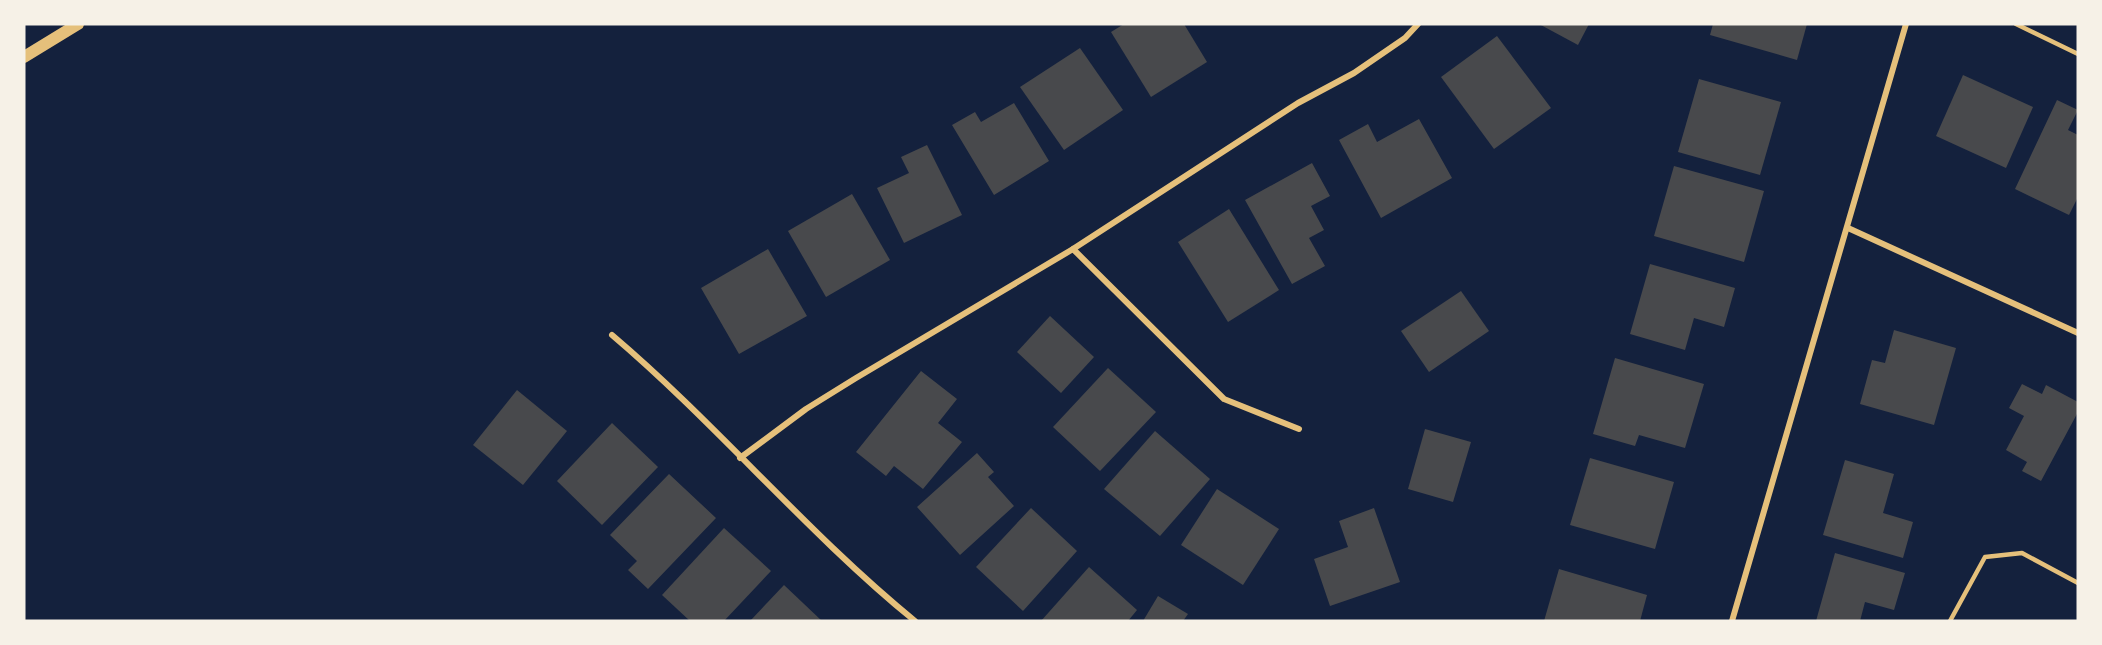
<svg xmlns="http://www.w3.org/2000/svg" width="2102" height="645" font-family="Raleway,sans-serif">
<rect width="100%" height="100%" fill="#14213d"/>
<!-- building -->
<g fill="#48494c">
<polygon points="1124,24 1184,24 1207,62 1151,97 1111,32"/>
<polygon points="1539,24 1589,24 1578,45"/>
<polygon points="1713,24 1807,24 1797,60 1710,35"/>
<polygon points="1497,36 1551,108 1494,149 1441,77"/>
<polygon points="1080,48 1123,110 1064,150 1020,87"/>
<polygon points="1963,75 2033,107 2006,168 1936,136"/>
<polygon points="1699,79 1781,102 1760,175 1678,152"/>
<polygon points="2057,100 2078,110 2068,130 2078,135 2078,197 2069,215 2015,189"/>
<polygon points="1014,103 1049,161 994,195 952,125 975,112 981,122"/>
<polygon points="1419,119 1452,178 1381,218 1339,140 1368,124 1377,142"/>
<polygon points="927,145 962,215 904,243 877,188 909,173 901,157"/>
<polygon points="1312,163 1330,196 1311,206 1324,230 1309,238 1325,266 1292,284 1245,200"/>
<polygon points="1674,166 1764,191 1744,262 1654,236"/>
<polygon points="852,194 890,260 826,297 788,231"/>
<polygon points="1229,209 1279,290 1228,322 1178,242"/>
<polygon points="768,249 807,316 739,354 701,288"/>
<polygon points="1650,264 1735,288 1724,327 1694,318 1685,350 1630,334"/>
<polygon points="1461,291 1489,331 1429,372 1401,331"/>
<polygon points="1050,316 1094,357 1061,393 1017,352"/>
<polygon points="1894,330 1956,348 1934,425 1860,404 1872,360 1885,363"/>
<polygon points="1615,358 1704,384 1685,448 1639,435 1635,446 1593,434"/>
<polygon points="1108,368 1156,412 1100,471 1053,427"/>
<polygon points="921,371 957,399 938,423 962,442 923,489 894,466 886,476 856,452"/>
<polygon points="2022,384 2042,394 2046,385 2078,402 2078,412 2041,481 2022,471 2027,462 2006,450 2024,416 2009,408"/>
<polygon points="517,390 567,431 523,485 473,445"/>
<polygon points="612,423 658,467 602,525 557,481"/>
<polygon points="1425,429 1471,442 1453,502 1408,489"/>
<polygon points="1155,431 1210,479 1160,536 1104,489"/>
<polygon points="977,453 994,472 988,477 1014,506 960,555 917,507"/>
<polygon points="1590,458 1674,482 1655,549 1570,525"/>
<polygon points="1845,460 1894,474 1883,513 1913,522 1903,558 1823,535"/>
<polygon points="669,474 716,518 648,589 628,570 637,561 610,535"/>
<polygon points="1217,489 1279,529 1243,585 1181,545"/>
<polygon points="1031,508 1077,551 1023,611 976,567"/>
<polygon points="1374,508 1400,582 1330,606 1314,559 1348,547 1339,521"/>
<polygon points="724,528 771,571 724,621 690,621 662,595"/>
<polygon points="1835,553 1905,573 1894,610 1865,602 1860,621 1816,621"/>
<polygon points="1089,567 1137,610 1128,621 1041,621"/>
<polygon points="1559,569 1647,595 1640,621 1544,621"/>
<polygon points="784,585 822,621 750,621"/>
<polygon points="1158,596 1188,614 1183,621 1143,621"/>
</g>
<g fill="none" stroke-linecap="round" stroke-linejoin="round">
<!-- service -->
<g stroke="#e5c07b" stroke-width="4.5">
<polyline points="2016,24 2078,54"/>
<polyline points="1950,621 1985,557 2022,553 2078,583"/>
</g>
<!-- minor -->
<g stroke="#e5c07b" stroke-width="6">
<polyline points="1848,228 2078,333"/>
<polyline points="1073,249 1224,399 1299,429"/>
<path d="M 612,335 C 718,425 807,533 915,621"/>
<polyline points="740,458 806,409 856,378 1073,249 1298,103 1354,73 1405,38 1418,24"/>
<polyline points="1732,621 1906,24"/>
</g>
<!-- secondary -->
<polyline stroke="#e5c07b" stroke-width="12" points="24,57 78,24"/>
</g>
<!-- border -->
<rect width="2102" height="645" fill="none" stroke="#f6f1e7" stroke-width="51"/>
</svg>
